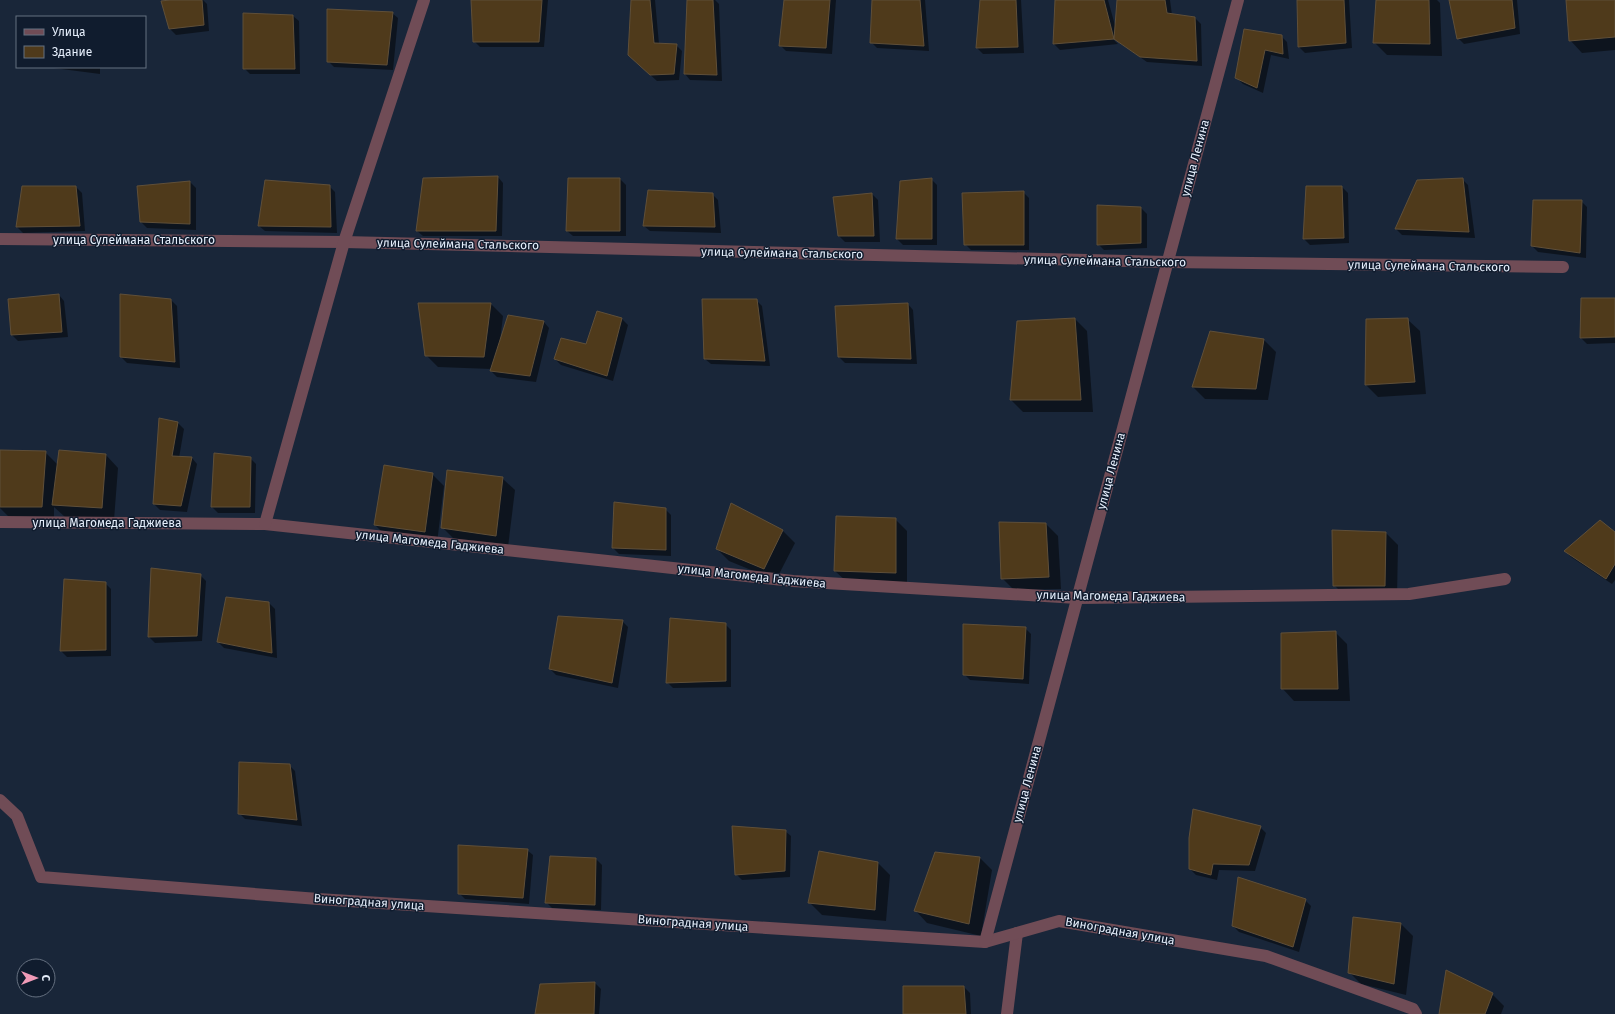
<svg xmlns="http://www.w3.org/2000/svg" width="1615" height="1014" font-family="'Fira Sans',sans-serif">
<rect width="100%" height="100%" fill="#192639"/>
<!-- shadow -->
<g fill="#0007">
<polygon points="179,0 203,0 207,4 209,31 176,35 170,29"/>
<polygon points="472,0 548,0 544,47 480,47 474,41"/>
<polygon points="632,0 655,0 659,44 676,45 682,51 679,80 657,81 635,61"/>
<polygon points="688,0 715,0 719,4 722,81 690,80 685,74"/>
<polygon points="785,0 836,0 832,54 786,51 780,45"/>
<polygon points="873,0 925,0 929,51 877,48 871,42"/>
<polygon points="981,0 1021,0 1024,53 983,54 977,48"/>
<polygon points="1056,0 1108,0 1116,29 1118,0 1170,0 1172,15 1195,18 1201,24 1202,66 1147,62 1121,44 1115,38 1112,38 1118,44 1060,50 1054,44"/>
<polygon points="1298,0 1349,0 1352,48 1305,53 1299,47"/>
<polygon points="1377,0 1437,0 1440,3 1442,56 1387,55 1375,43"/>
<polygon points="1450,0 1517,0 1520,34 1464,44 1458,38"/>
<polygon points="1567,0 1615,0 1615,50 1582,53 1570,40"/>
<polygon points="392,13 398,18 393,70 334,67 328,61"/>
<polygon points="293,16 299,21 300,74 250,74 244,68"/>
<polygon points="1245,30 1281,36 1287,42 1289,59 1271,55 1263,93 1243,84 1237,78"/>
<polygon points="46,67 100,67 100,74"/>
<polygon points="498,177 503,183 502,236 423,236 417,231"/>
<polygon points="620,179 626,185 626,236 573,236 567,231"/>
<polygon points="931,179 937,185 937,245 903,245 897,239"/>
<polygon points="1462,179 1468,185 1475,238 1402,235 1396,229"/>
<polygon points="190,182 196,188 196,230 147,228 141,222"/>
<polygon points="329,186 335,192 337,233 265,231 259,226"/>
<polygon points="76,187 82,193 85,231 23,233 17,227"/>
<polygon points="1307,187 1342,187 1348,193 1349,243 1310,245 1304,239"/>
<polygon points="1023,192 1029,198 1029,250 971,250 965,244"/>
<polygon points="712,194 718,200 721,233 650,231 644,226"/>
<polygon points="872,194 878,200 880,242 845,242 839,236"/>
<polygon points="1581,201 1587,207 1586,258 1538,252 1532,246"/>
<polygon points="1141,208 1147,214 1147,248 1104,250 1098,244"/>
<polygon points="59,295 64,301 68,337 18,341 12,335"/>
<polygon points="1615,299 1615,343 1587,344 1581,338"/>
<polygon points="171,300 177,306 180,368 127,363 121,357"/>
<polygon points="756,300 762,306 770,366 711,364 705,359"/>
<polygon points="491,304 503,316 500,341 544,322 549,328 536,382 497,377 491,371 491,369 438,367 426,355"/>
<polygon points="908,304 913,310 917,364 845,363 839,357"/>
<polygon points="622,319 628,325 613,381 561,365 555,359 587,345"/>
<polygon points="1075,319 1087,331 1093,412 1023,412 1011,400"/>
<polygon points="1407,319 1420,331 1426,394 1378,397 1366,385"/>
<polygon points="1211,332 1264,340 1276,352 1268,400 1205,399 1193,387"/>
<polygon points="178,423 184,429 179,458 192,458 197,464 187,512 160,510 154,504"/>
<polygon points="45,452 58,465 106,455 118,468 114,520 65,517 54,507 54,519 11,519 0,508 0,479"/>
<polygon points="250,458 256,464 255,513 218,513 212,507"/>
<polygon points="432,474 444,486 437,543 387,537 375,525"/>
<polygon points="502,478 515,490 508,547 455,540 443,528"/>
<polygon points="665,509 671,515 671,556 619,554 613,548"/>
<polygon points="895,519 907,531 907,585 848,583 835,571"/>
<polygon points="1046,524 1058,536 1061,589 1014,590 1002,578"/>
<polygon points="783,531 795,543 776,580 729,561 717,549"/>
<polygon points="1386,533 1398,545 1397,597 1346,597 1334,585"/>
<polygon points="1615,533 1615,580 1612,584 1571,557 1565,551"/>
<polygon points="200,575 206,581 202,641 155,643 149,637"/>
<polygon points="65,580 105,583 111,589 111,656 67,657 61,651"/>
<polygon points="269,603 275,609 277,658 224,648 218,642"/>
<polygon points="622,621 628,627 618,688 556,675 550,669"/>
<polygon points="725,624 731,630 731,687 673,688 667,682"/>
<polygon points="1025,628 1031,634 1029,684 970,680 964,674"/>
<polygon points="1335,632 1347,644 1350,701 1294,701 1282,688"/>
<polygon points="289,765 295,771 302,826 245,819 239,813"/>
<polygon points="1260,827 1266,833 1255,871 1219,870 1217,880 1196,875 1190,869"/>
<polygon points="785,831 791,836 790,877 742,880 736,874"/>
<polygon points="527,850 533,855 529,904 465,899 459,893"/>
<polygon points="980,858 992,870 981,936 927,923 915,910"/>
<polygon points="596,859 602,865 601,910 552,908 546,902"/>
<polygon points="878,863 890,875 886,921 822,915 809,902"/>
<polygon points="1305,900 1311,906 1299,952 1239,932 1233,926"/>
<polygon points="1401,924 1413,936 1406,995 1361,984 1349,972"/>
<polygon points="595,983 601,989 599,1014 536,1014"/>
<polygon points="964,987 970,993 971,1014 904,1014"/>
<polygon points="1492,994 1504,1006 1501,1014 1440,1014"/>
</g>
<!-- building -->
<g fill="#4f3a1b" stroke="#5f4f39">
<polygon points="170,0 202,0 204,25 169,29 161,1"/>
<polygon points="471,0 542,0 539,42 473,42"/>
<polygon points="631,0 650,0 654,43 677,44 674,74 650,75 628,55"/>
<polygon points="687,0 713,0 717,75 684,74"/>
<polygon points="784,0 830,0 826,48 779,46"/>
<polygon points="872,0 920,0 924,46 870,43"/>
<polygon points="980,0 1016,0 1018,47 976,48"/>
<polygon points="1055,0 1104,0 1114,39 1053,44"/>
<polygon points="1117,0 1165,0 1167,13 1195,17 1197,61 1140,57 1114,39"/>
<polygon points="1297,0 1344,0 1346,43 1298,47"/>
<polygon points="1376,0 1429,0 1430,44 1373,43"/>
<polygon points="1449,0 1512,0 1515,28 1457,39"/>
<polygon points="1566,0 1615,0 1615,37 1569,41"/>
<polygon points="327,9 393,12 387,65 327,62"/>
<polygon points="243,13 293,15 295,69 243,69"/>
<polygon points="1244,29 1282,35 1283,54 1265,50 1257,88 1235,78"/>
<polygon points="498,176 496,231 416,231 423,178"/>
<polygon points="568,178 620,178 620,231 566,231"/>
<polygon points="932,178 932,239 896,239 900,181"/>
<polygon points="1463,178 1469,232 1395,229 1417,180"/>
<polygon points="265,180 330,185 331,227 258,226"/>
<polygon points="190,181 190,224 140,222 137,186"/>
<polygon points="22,186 76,186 80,226 16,227"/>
<polygon points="1306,186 1342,186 1344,238 1303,239"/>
<polygon points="648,190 713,193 715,227 643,226"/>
<polygon points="1024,191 1024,245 964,245 962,193"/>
<polygon points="872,193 874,236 838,236 833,197"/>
<polygon points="1533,200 1582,200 1580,253 1531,246"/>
<polygon points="1097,205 1141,207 1141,243 1097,245"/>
<polygon points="59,294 62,332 11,335 8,299"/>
<polygon points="120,294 171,299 175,362 120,357"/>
<polygon points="1581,298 1615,298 1615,337 1580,338"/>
<polygon points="702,299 757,299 765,361 704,359"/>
<polygon points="418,303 491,303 484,357 425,356"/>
<polygon points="908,303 911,359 838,357 835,306"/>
<polygon points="597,311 622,318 607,376 554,359 561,338 586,344"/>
<polygon points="508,315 544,321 530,376 490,371"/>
<polygon points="1075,318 1081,400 1010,400 1017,321"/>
<polygon points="1408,318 1415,382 1365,385 1366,319"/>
<polygon points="1210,331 1264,339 1256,389 1192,387"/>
<polygon points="159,418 178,422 172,456 192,457 181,506 153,504"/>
<polygon points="0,450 46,451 42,507 0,507"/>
<polygon points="59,450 106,454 102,508 52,505"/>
<polygon points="214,453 251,457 250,507 211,507"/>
<polygon points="384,465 433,473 425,532 374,525"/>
<polygon points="447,470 503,477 496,536 441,528"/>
<polygon points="614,502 666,508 666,550 612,548"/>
<polygon points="731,503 783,530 764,569 716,549"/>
<polygon points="836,516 896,518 896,573 834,571"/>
<polygon points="1600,520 1615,532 1615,564 1606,579 1564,551"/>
<polygon points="999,522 1046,523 1049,577 1001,579"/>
<polygon points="1332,530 1386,532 1385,586 1333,586"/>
<polygon points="151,568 201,574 197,636 148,637"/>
<polygon points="64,579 106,582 106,650 60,651"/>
<polygon points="226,597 269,602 272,653 217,642"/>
<polygon points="558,616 623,620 612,683 549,669"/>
<polygon points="670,618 726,623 726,681 666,683"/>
<polygon points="963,624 1026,627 1023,679 963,675"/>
<polygon points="1336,631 1338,689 1281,689 1281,633"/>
<polygon points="239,762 290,764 297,820 238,814"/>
<polygon points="1193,809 1261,826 1249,865 1213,864 1211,875 1189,869 1189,838"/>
<polygon points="732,826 786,830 785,871 735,875"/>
<polygon points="458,845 528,849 523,898 458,894"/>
<polygon points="819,851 878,862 875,910 808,903"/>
<polygon points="935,852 980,857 969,924 914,911"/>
<polygon points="550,856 596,858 595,905 545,903"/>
<polygon points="1238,877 1306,899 1293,947 1232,926"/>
<polygon points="1353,917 1401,923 1394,984 1348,973"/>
<polygon points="1446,970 1493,993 1485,1014 1439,1014"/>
<polygon points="595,982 594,1014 535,1014 540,984"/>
<polygon points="903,986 964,986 966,1014 903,1014"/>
</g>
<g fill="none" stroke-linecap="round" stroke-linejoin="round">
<!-- lane -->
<polyline stroke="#704c56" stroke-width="12" points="1007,1014 1017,933"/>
<!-- street -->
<g stroke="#704c56" stroke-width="12">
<polyline points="0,239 344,242 1167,262 1563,267"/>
<polyline points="0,522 265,524 793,581 1077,598 1409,594 1505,579"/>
<polyline points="265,524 344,242 424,0"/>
<polyline points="0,800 17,816 41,877 318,899 985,942 1059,921 1266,956 1413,1009 1416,1014"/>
<polyline points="985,942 1238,0"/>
</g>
</g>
<g text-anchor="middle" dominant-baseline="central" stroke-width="3" stroke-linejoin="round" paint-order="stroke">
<!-- street labels -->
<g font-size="12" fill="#e5eefb" stroke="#101c2e">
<text transform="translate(1195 158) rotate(-75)">улица Ленина</text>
<text x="134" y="240">улица Сулеймана Стальского</text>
<text transform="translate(458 244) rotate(1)">улица Сулеймана Стальского</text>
<text transform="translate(782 253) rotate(1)">улица Сулеймана Стальского</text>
<text transform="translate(1105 261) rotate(1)">улица Сулеймана Стальского</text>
<text transform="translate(1429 266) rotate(1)">улица Сулеймана Стальского</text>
<text transform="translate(1111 471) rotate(-75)">улица Ленина</text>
<text x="107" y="523">улица Магомеда Гаджиева</text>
<text transform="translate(430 542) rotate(6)">улица Магомеда Гаджиева</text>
<text transform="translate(752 576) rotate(6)">улица Магомеда Гаджиева</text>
<text transform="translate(1111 596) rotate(1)">улица Магомеда Гаджиева</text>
<text transform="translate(1027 784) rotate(-75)">улица Ленина</text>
<text transform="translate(369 902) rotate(4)">Виноградная улица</text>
<text transform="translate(693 923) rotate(4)">Виноградная улица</text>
<text transform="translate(1120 931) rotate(10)">Виноградная улица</text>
</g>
</g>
<!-- legend -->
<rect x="16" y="16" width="130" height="52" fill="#101c2e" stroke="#657080"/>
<rect x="24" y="29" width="20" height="6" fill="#704c56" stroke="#657080"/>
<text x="52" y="36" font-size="12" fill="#e5eefb">Улица</text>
<rect x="24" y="46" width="20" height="12" fill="#4f3a1b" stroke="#657080"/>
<text x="52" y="56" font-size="12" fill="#e5eefb">Здание</text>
<!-- north arrow -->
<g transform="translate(36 978) rotate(90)"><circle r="19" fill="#101c2e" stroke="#657080"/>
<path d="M0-3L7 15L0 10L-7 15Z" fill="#f09ab7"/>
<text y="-6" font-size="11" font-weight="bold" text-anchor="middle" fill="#e5eefb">С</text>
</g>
</svg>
